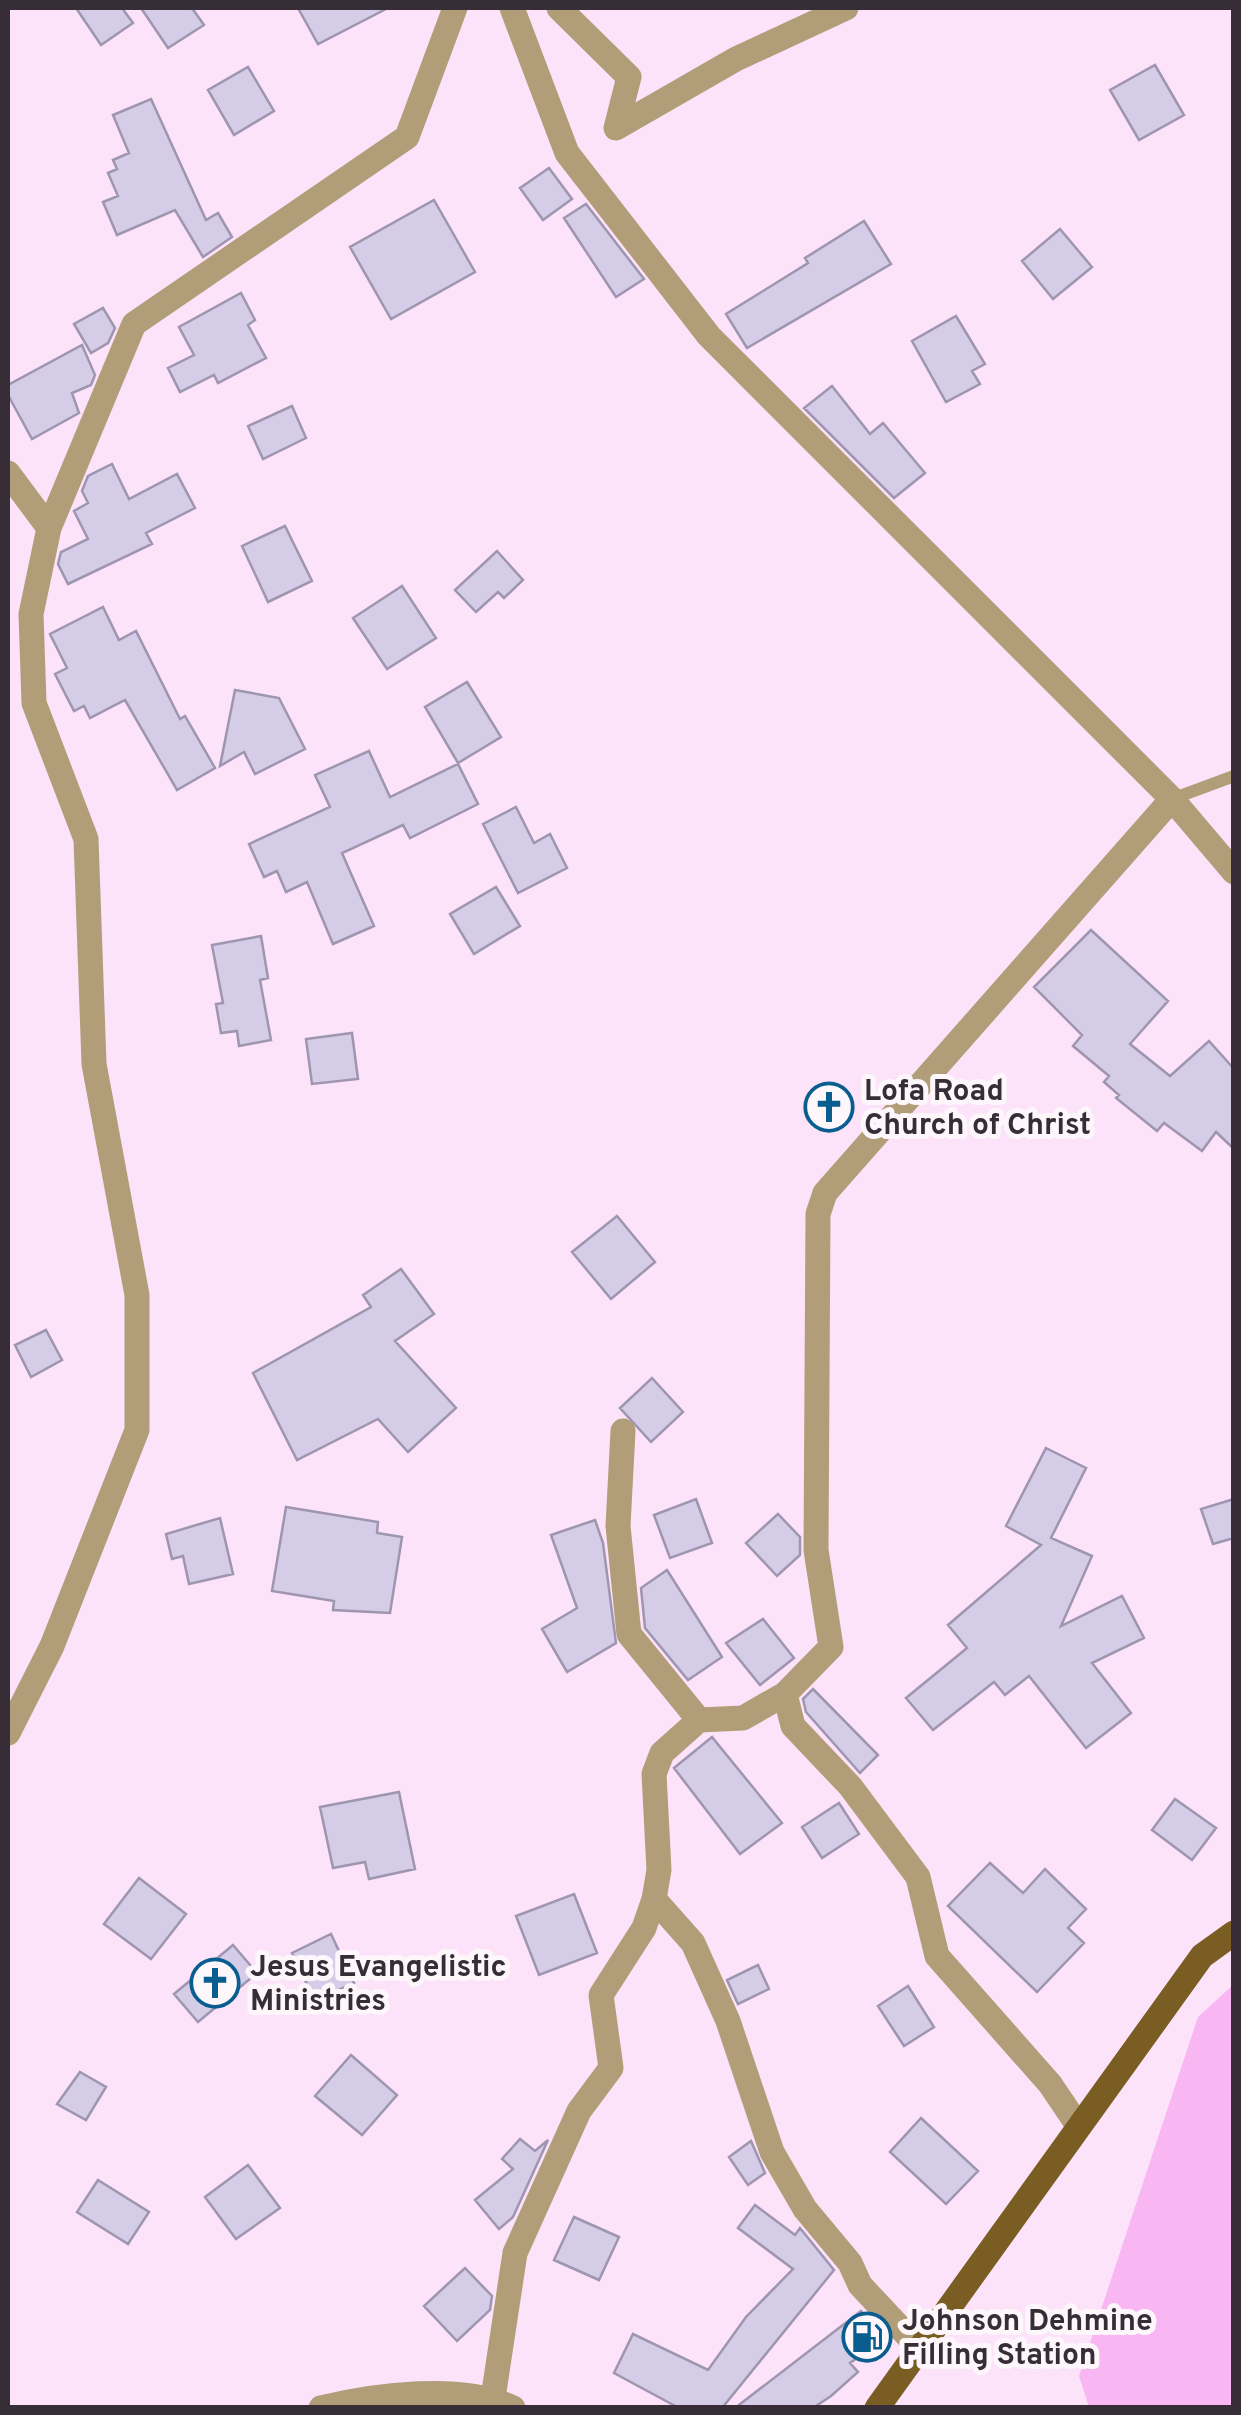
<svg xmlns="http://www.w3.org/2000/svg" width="1241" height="2415" viewBox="0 0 1241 2415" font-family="Overpass,sans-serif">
	<rect width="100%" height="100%" fill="#fde3f9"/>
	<path fill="#f8b6f2" d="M1233,1985V2407H1089L1079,2376L1198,2017Z"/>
	<path fill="#d5cce8" stroke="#9e95b0" stroke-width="2.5" d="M76,8H122L133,23L101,45Z
		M141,8H192L204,25L168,48Z
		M298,8H388L318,44Z
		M1155,65L1184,115L1139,140L1110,90Z
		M248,67L274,111L234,135L208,90Z
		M151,99L206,220L218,213L232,237L203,257L175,210L117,235L103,202L118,196L108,173L117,169L113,160L129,153L113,115Z
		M549,168L572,199L543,220L520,188Z
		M434,200L475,272L391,319L350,247Z
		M586,204L644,279L616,297L564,218Z
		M864,221L891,264L747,348L726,314L808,263L805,258Z
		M1060,229L1092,267L1053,299L1022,261Z
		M241,293L255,320L248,325L266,358L218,383L214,375L180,392L168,368L194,355L179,327Z
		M103,308L115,328L108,343L91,353L74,324Z
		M956,316L985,364L972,371L980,384L946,402L912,341Z
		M82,345L95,375L91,385L72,393L79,413L32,439L8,395V385Z
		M832,386L870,434L883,423L925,473L894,498L804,408Z
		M292,406L306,438L263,459L248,426Z
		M112,464L129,499L177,474L195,508L146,533L152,544L68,584L58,564L61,552L88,539L74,511L88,503L82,491L88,476Z
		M285,526L312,581L268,602L242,546Z
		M497,551L523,580L504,598L498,592L476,612L455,590Z
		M402,586L436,638L387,669L353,618Z
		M103,607L119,640L136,631L180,719L185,716L215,768L177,790L125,700L90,718L84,706L74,711L55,674L67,668L50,634Z
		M467,682L501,737L458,763L425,707Z
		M235,690L279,698L305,749L255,774L244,752L220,766Z
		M369,751L390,797L458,764L478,804L410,838L403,825L342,853L374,926L333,944L307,882L286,892L277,871L264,877L249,844L330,807L315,775Z
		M516,807L534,843L550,834L567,868L518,893L483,824Z
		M496,887L520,926L474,954L450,914Z
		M1091,930L1168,1001L1130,1044L1170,1076L1209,1041L1234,1069V1149L1216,1132L1202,1151L1164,1123L1157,1131L1116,1098L1119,1095L1104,1082L1109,1076L1073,1046L1082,1035L1034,987Z
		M261,936L268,978L260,980L271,1040L239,1046L237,1031L221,1033L216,1004L223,1003L212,945Z
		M352,1033L358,1079L312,1084L306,1039Z
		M617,1216L655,1262L611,1299L572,1252Z
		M401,1269L434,1314L395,1341L456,1408L408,1452L378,1419L297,1460L253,1373L371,1307L363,1295Z
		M46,1330L62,1360L31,1377L15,1345Z
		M652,1378L683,1412L651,1442L620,1408Z
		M1046,1448L1086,1468L1051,1538L1092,1556L1061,1626L1122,1596L1144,1638L1092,1663L1131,1713L1086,1748L1029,1676L1005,1695L994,1682L933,1730L906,1698L967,1648L948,1625L1041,1545L1006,1526Z
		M696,1499L712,1543L670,1558L654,1515Z
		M1234,1499V1538L1213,1544L1201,1509Z
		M286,1507L378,1522L377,1533L402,1537L390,1613L333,1610L334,1601L272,1591Z
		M778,1514L800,1537V1555L777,1576L746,1543Z
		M220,1518L233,1574L189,1584L183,1556L172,1559L166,1534Z
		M595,1520L603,1543L616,1643L567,1672L542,1629L577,1608L551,1535Z
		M667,1570L722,1657L688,1680L645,1628L641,1588Z
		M763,1619L794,1658L760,1685L726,1643Z
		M813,1689L878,1755L860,1773L806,1712L803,1699Z
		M712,1737L782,1823L740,1854L674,1768Z
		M399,1792L415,1869L369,1879L365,1862L333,1868L320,1807Z
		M1175,1799L1216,1828L1192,1860L1152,1830Z
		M839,1803L859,1834L822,1858L802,1827Z
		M990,1863L1023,1893L1045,1869L1086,1909L1068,1928L1084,1943L1037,1992L948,1906Z
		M139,1878L186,1914L151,1959L104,1924Z
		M574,1894L597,1953L539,1975L516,1916Z
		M331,1934L354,1983L315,2001L292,1953Z
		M233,1945L257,1973L198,2022L174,1994Z
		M758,1965L769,1989L738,2004L727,1980Z
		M908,1986L934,2027L904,2046L878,2006Z
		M351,2055L397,2095L362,2135L315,2096Z
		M80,2072L106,2087L86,2120L57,2104Z
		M921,2118L978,2171L946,2204L890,2152Z
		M520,2139L535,2151L548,2140L513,2217L499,2229L475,2200L513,2169L502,2159Z
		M751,2141L765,2173L748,2185L729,2157Z
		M248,2165L280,2208L236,2239L205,2197Z
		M98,2180L149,2212L128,2244L77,2212Z
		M755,2205L795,2235L800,2228L834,2270L722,2408H679L614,2373L633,2334L708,2370L746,2317L793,2269L738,2228Z
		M574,2217L619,2237L599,2280L554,2260Z
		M465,2268L492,2296L490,2310L457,2341L424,2306Z
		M861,2311L883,2340L850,2363L858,2372L831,2396L813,2408H735Z"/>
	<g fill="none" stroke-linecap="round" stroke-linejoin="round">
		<path stroke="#b19e79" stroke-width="12" d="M1172,799L1234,776"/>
		<path stroke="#b19e79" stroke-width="25" d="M512,8L567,153L709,336L1172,799L1234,872
			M559,8L629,77L616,128L736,59L846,8
			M8,473L49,528
			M623,1431L618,1526L629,1634L699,1720
			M8,1733L52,1646L137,1430V1295L94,1064L86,839L34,703L31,614L49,528L134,324L407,137L455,8
			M654,1899L693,1943L728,2021L772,2152L805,2209L850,2263L860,2285L919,2348
			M1077,2124L1050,2084L937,1956L918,1877L850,1786L793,1726L785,1694L831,1647L816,1550L818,1214L825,1193L1172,799
			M493,2398L515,2253L579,2111L611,2068L601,1995L644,1928L654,1899L659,1870L654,1774L662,1753L699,1720L743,1718L785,1694
			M321,2408C374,2395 463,2383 513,2408"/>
		<path stroke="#795d22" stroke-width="25" d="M877,2408L1202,1956L1234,1933"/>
	</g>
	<defs>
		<g id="church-ring" transform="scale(2.5)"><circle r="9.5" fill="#fdf7fc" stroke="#0a5d8f" stroke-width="1.5"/><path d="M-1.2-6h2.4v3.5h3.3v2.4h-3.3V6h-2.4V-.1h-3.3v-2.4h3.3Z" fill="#0a5d8f"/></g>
		<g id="fuel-ring" transform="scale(2.5)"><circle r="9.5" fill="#fdf7fc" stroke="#0a5d8f" stroke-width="1.5"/><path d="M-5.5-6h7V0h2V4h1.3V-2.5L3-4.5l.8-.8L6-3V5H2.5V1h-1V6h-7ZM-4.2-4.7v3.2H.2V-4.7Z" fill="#0a5d8f"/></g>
	</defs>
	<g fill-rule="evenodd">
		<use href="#church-ring" x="829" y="1107"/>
		<use href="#church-ring" x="215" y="1983"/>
		<use href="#fuel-ring" x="867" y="2337"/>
	</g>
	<g text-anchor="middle" stroke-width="10" stroke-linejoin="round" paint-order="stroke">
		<g font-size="30" font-weight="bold" fill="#372d36" stroke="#fdf7fc" text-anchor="start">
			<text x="864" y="1100">Lofa Road<tspan x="864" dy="34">Church of Christ</tspan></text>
			<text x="250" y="1976">Jesus Evangelistic<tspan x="250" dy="34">Ministries</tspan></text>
			<text x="902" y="2330">Johnson Dehmine<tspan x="902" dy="34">Filling Station</tspan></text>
		</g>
	</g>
	<rect width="1241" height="2415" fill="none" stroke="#372d36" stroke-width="20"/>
</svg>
